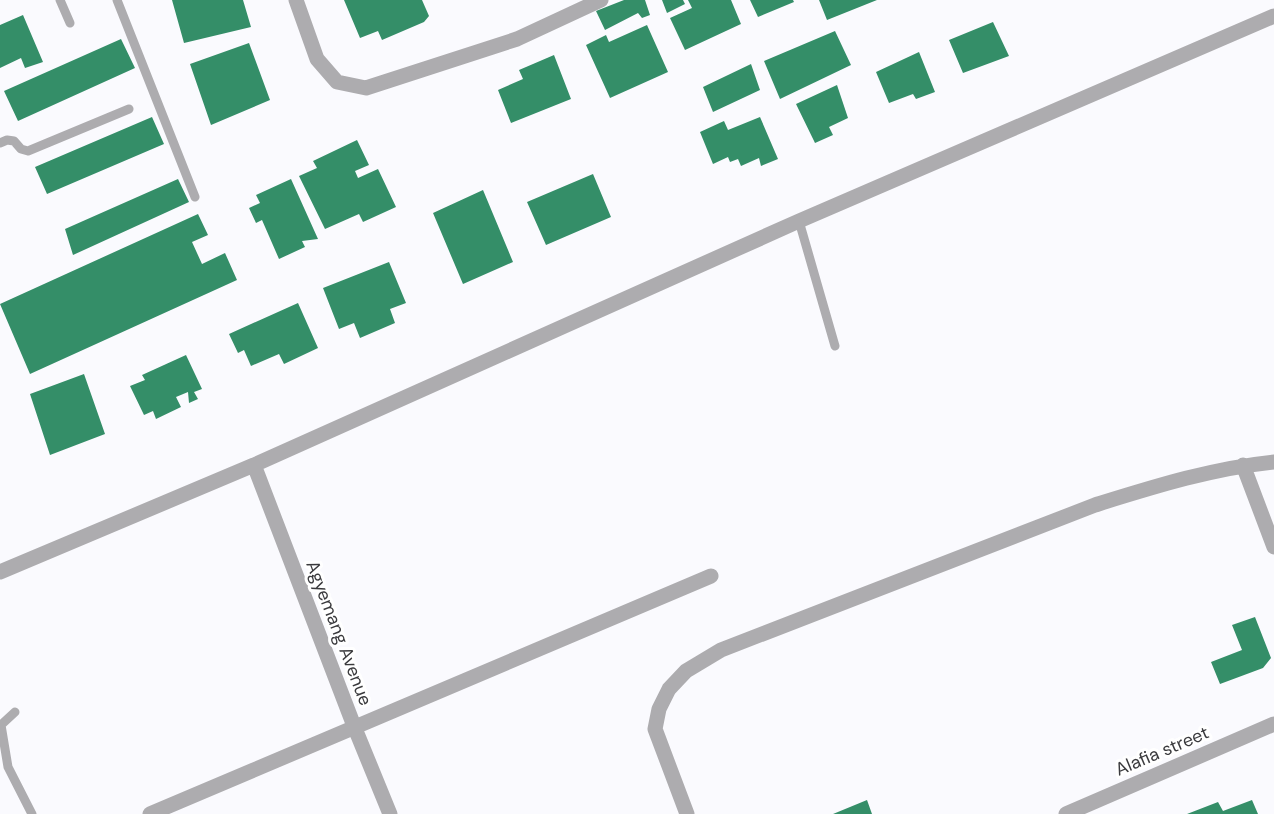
<svg xmlns="http://www.w3.org/2000/svg" width="1274" height="814" viewBox="0 0 1274 814" font-family="'DM Sans',sans-serif">
	<rect width="100%" height="100%" fill="#fafafe"/>
	<path fill="#348e68" d="M172,0H243L251,27L184,43Z
		M344,0H422L429,16L424,22L382,40L378,31L360,38Z
		M624,0H645L650,15L642,18L638,13L605,30L596,11Z
		M662,0H683L685,4L667,13Z
		M688,0H731L741,24L685,50L670,18L692,8Z
		M750,0H793L794,2L758,17Z
		M819,0H877L827,20Z
		M23,15L43,62L25,68L21,58L0,68V25Z
		M993,22L1009,56L963,73L949,40Z
		M647,25L668,72L610,98L586,45L606,35L609,42Z
		M835,31L851,65L780,99L764,61Z
		M121,39L135,68L18,121L4,91Z
		M249,43L270,100L211,125L190,64Z
		M919,52L935,92L916,99L913,94L889,103L876,72Z
		M554,55L571,99L511,123L498,90L523,79L519,70Z
		M751,64L760,90L713,112L703,87Z
		M837,85L848,118L829,127L833,135L815,143L796,104Z
		M152,117L164,144L47,194L35,167Z
		M760,117L778,159L761,166L759,158L741,166L738,159L730,162L728,157L713,164L700,132L724,121L728,130Z
		M357,140L369,165L355,171L358,178L378,169L396,207L363,222L359,214L325,229L299,176L317,168L313,161Z
		M593,174L611,217L546,245L527,202Z
		M178,179L189,202L73,255L65,229Z
		M291,179L318,239L302,241L305,247L279,259L262,220L256,223L249,208L260,203L256,195Z
		M483,190L513,262L463,284L433,213Z
		M198,214L208,235L192,242L202,264L225,253L237,280L30,374L0,304Z
		M389,262L406,303L390,309L395,323L360,338L354,323L339,329L323,288Z
		M298,303L318,348L284,364L279,354L251,366L244,350L238,353L229,334Z
		M186,355L202,389L194,392L198,399L189,403L188,392L176,397L181,407L156,419L153,411L144,415L130,386L145,380L142,375Z
		M84,374L105,434L50,455L30,394Z
		M1255,617L1271,658L1263,668L1220,684L1211,662L1242,650L1232,625Z
		M867,800L872,814H833Z
		M1252,800L1258,814H1187L1218,802L1223,811Z"/>
	<g fill="none" stroke-linecap="round" stroke-linejoin="round">
		<path stroke="#adacaf" stroke-width="9" d="M60,0L70,23
			M117,0L195,197
			M0,143L7,140L14,141L21,149L28,151L129,109
			M799,221L835,346
			M15,712L1,725L8,767L32,814"/>
		<path stroke="#adacaf" stroke-width="15" d="M296,0L317,59L337,82L366,88L517,39L601,0
			M254,465L354,726L390,814
			M1243,465L1274,547
			M0,572L254,465L799,221L1274,16
			M150,814L711,576
			M687,814L655,729L659,709L669,689L686,671L721,650L1095,505C1153,487 1213,468 1274,462
			M1066,814L1274,724"/>
	</g>
	<g text-anchor="middle" stroke-width="6" stroke-linejoin="round" paint-order="stroke">
		<g font-size="18" fill="#3a3a3d" stroke="#fff">
			<text transform="translate(339 633) rotate(69)" y="6">Agyemang Avenue</text>
			<text transform="translate(1162 751) rotate(-23)" y="6">Alafia street</text>
		</g>
	</g>
</svg>
